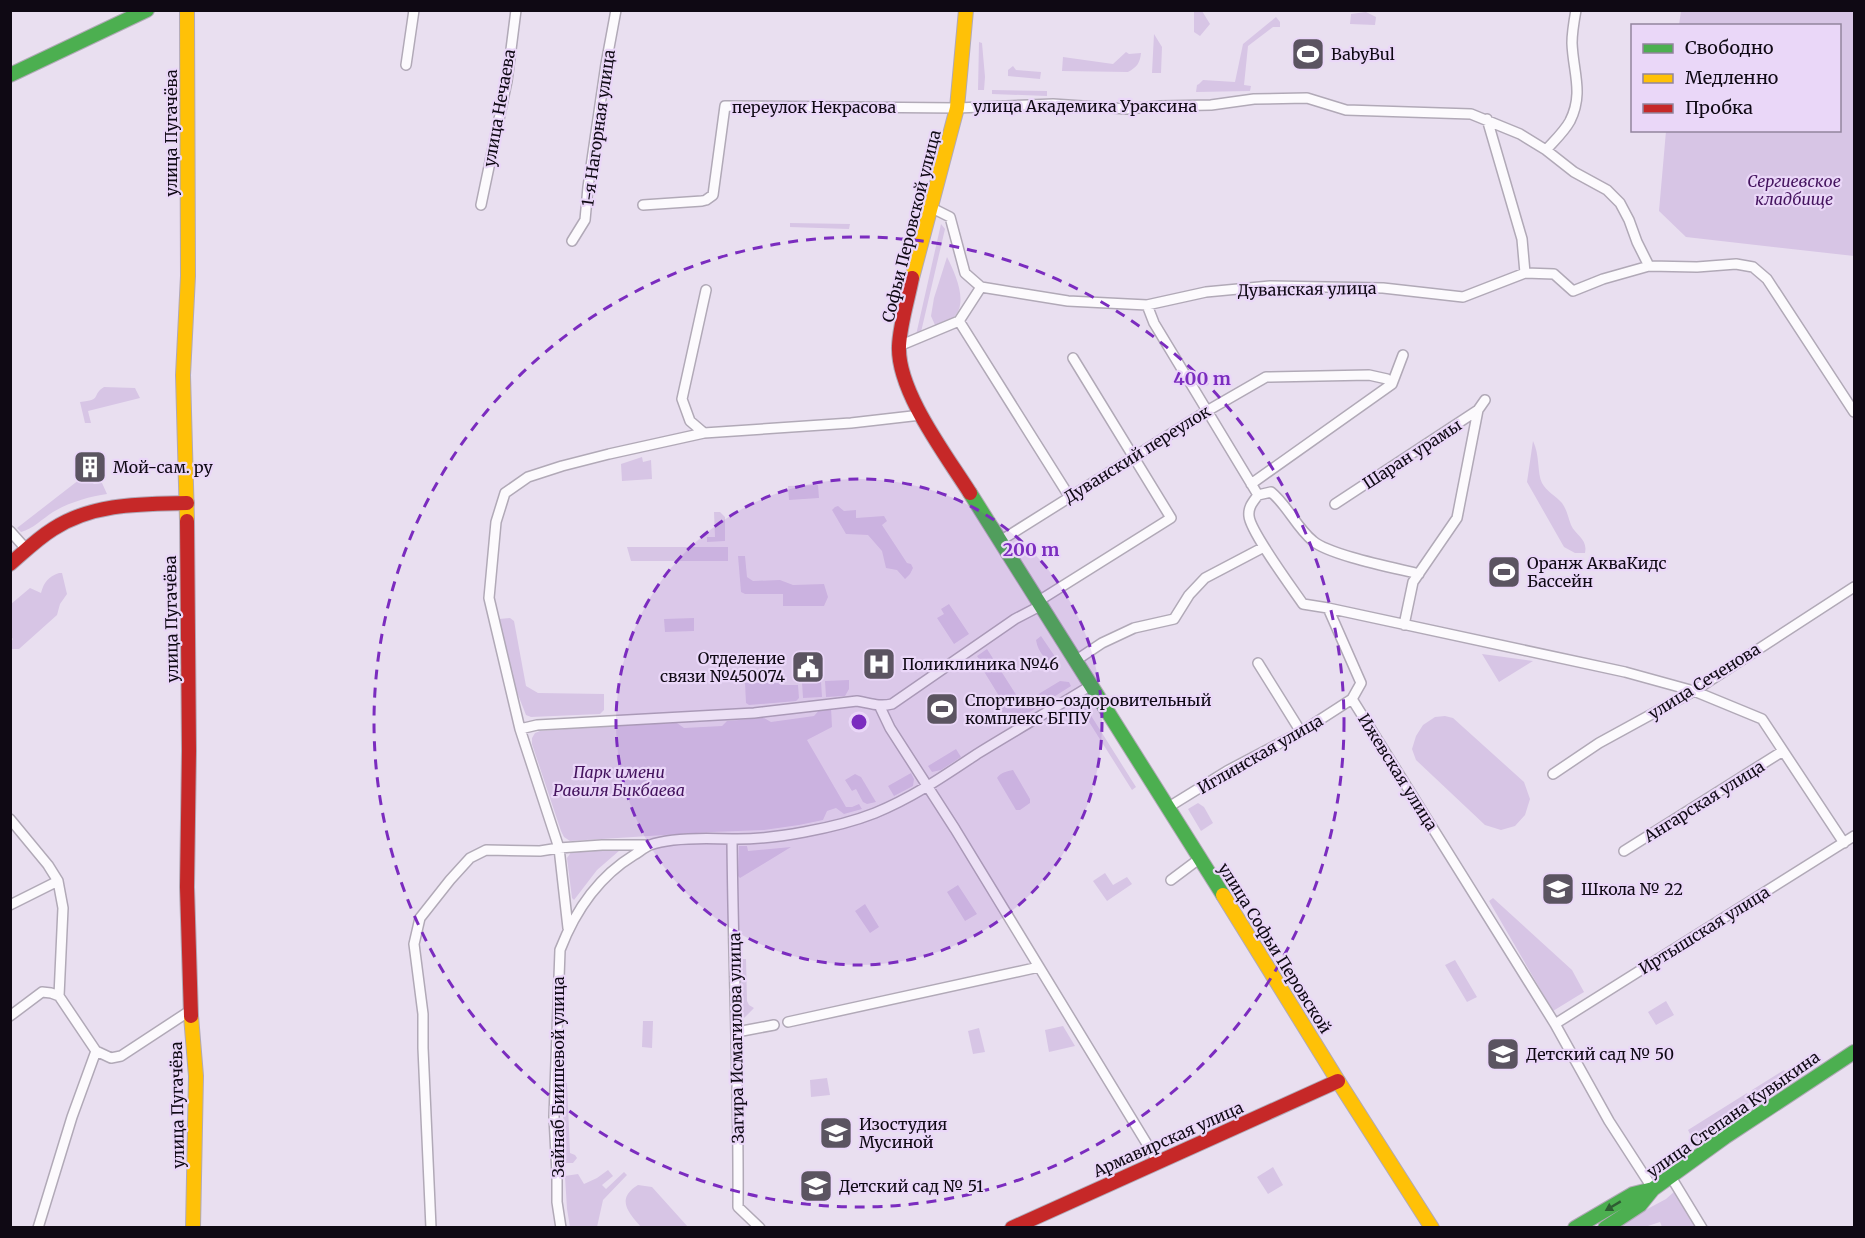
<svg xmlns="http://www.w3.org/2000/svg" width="1865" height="1238" viewBox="0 0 1865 1238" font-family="Merriweather,serif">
	<rect width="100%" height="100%" fill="#e9dff0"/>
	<path fill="#d7c5e5" d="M1194,11H1202L1210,24L1200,36L1194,32Z
		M1681,11H1854V256L1686,237L1659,211L1666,131L1840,130V26L1679,25Z
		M1366,12L1376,17L1375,25L1350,24L1351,14Z
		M1276,17L1280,22V27H1273L1248,46L1244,85L1251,86L1250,91L1196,92L1197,85L1199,84L1203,80L1235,82L1243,44Z
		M1154,34L1162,47L1161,73H1152Z
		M979,42L982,43L985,77L984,90H978Z
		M1126,52L1129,54L1141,53C1140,63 1137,67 1128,72L1062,71L1063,57L1113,64Z
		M1013,66L1016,70L1041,72L1040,79L1008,76V70Z
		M992,90L1047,91V96L992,94Z
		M790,223L850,224L849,229L790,227Z
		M941,224L945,229L921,332L916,335Z
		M947,257C959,281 975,319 935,325L931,316L934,298Z
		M104,387L135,388L140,398L88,411L91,423H85L80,402C103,400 91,395 104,387Z
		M1533,441C1540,455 1537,473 1542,483C1546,491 1556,496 1562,503C1567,510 1568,517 1571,525C1576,536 1588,539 1585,553H1575L1564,547L1527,482Z
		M642,457L643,462L651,460L652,479L622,481L621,464Z
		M84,476L94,484L102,483L107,494C90,496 68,503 53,512C42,519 33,529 21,532L17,528Z
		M818,485L819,498L789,500L788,486Z
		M838,506L844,511L856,510V518L884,516L887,521L882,525L907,563L911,564L913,568L910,574L905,579L897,570L886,568L882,551L868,535L846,534L832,510L835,507Z
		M714,512H720L725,517V541L707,542V537H715Z
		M627,547H728V561H631Z
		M738,556H745L747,577L753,581L780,580L793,585L824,584L828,597L824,606H783V594H745L741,592Z
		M59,573H62L67,594L60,604L57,615L19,649H11V642L13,639L11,637V604L30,588L41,593C44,582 48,577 59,573Z
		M949,604L969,634L954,644L937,618L944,614L941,609Z
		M510,618L514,621L526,686L538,693L604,694V710L600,714L531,717L526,715L515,687L499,619Z
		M694,618V631L665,632L664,619Z
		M1041,636L1060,664C1047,663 1038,653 1036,640Z
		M987,649L1022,704L1060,681L1069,682L1071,686L1014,722L1010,723L999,708L1004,704L980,665L981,662L977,656Z
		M1482,654L1533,661L1499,682Z
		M849,680V689L845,696L826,697L825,681Z
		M821,681L822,697L803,698L802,682Z
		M745,683H778L781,685H798L799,698L796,701L749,705L746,703Z
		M1079,706H1085L1136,787L1132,790Z
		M831,707L832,727L807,740L846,807H852L859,804L862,809L844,814L836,808L827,811L823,820L799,825L764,830L712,832L570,841L564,837L561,831L532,744V738L535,733L540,731L606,726L677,723L684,728L722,726L727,721L764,718L771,722L814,716L821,708Z
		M1445,716L1453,718L1524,782L1530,799L1525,815L1515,826L1501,830L1485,825L1416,760L1412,749L1416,736L1423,725L1435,717Z
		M956,749L961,757L941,770L932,772L928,766Z
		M1013,770L1030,799V803L1020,810H1016L997,778C1000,773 1007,771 1013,770Z
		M911,773L914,779L913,786L894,796L888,786Z
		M855,774L861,777L876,802L867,804L863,802L856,789L852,791L845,780Z
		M1198,803L1204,807L1213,823L1201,831L1188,809Z
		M739,846H747L748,851L791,847L740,878L738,876Z
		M620,850L597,870L574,900L572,898L567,858L572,851Z
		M1105,873L1113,885L1127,877L1132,884L1107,901L1093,881Z
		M958,885L977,914L965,921L947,892Z
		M1493,898L1572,970L1584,992L1553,1011L1489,901Z
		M865,904L879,927L870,933L855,911Z
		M737,959H746L747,1001L749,1005L754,1008L744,1018L739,1013Z
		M1455,960L1477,997L1467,1002L1445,965Z
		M1666,1001L1674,1015L1656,1025L1648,1012Z
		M643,1021H653L652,1048L642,1047Z
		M1063,1026L1075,1046L1049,1052L1045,1030Z
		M979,1028L985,1052L973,1054L968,1031Z
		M1784,1070L1790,1079L1801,1072V1076L1789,1084L1784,1080L1779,1081L1756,1096L1752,1090Z
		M827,1078L830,1095L811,1097L810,1080Z
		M562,1083H567L570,1153L575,1155L577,1158L573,1163H565Z
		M1747,1093L1752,1101L1717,1123L1715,1131L1652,1172H1648L1646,1169L1693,1140L1688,1130Z
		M1273,1167L1283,1185L1268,1194L1257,1177Z
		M608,1170L613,1176L602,1185L606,1189L624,1172L627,1175L603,1200L597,1227H570L567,1209L565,1176L578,1174L584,1184L597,1178Z
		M638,1185L652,1187L688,1227H641C629,1213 615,1199 638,1185Z
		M1675,1191L1698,1227H1662L1660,1222L1645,1227H1623V1222L1666,1199Z"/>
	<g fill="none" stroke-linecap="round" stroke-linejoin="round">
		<g stroke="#b1a9b7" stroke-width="12">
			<path id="street" d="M406,65L414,10
				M1487,119L1522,239L1525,273
				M1546,150C1554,141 1564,132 1570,121C1584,93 1573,72 1572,43C1572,32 1574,21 1576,10
				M481,205L507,81L516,10
				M643,205L702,201L706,200L713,195L725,106L957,108L1053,104L1127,109L1160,106L1211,105L1254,99L1307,98L1346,110L1471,114L1520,134L1546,150L1574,172L1607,190L1620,203L1629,220L1637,242L1649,266
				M930,207L950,217L965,273L981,287L1068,301L1147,305L1206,292L1270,286L1383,288L1463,297L1525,273L1554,274L1573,291L1603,279L1649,266L1697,267L1736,264L1753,267L1767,279L1854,412
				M572,241L585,220L588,187L606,64L616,10
				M981,287L959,321L1069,496
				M706,290L682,399L690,421L704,433L851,423L921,415
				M1147,305L1154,323L1258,495C1253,502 1248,507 1249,516C1250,531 1292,588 1303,604L1328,608L1361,683L1352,699L1301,732L1227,771L1167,808
				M899,346L959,321
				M1392,384L1403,355
				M1258,495L1271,492C1288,506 1296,527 1313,541C1329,555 1395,568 1419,574
				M1335,504L1478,410L1485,400
				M10,531L27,550
				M1000,541L1207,411L1266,377L1369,375L1387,379L1392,384L1251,484
				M1037,602L1171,518L1073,358
				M1328,608L1625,672L1694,691L1762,719L1844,843
				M1404,625L1413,582L1457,518L1478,410
				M1075,661L1102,643L1134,628L1174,619L1189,595L1205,578L1264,547
				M1258,663L1301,732
				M1352,699L1555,1024L1609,1121L1653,1189
				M880,707L890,728L955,829L1158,1162
				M520,729L537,725L754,713L857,701C870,703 878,707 892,704L1015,619L1040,606
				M1553,774L1599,743L1694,691L1854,587
				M10,819L48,865L58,881L63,908L59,996L96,1051L111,1058L121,1056L191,1010
				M732,839C733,961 739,1084 738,1207L760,1228
				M1624,851L1783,751
				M1171,880L1199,859
				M10,905L58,881
				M568,928L559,848L520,729L489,598L496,522L505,493L528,477L562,466L609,454L704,433
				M10,1016L42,992L51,993L59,996
				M788,1022L1039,967
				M1555,1024L1854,836
				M737,1032L774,1025
				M1671,1177L1702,1228
				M38,1228L72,1117L96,1051
				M431,1228L423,1048V1014L414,944L420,918L450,880L470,858L486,850L540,851L559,848L602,845H650
				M561,1228L557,1202V1174L554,1117L560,950C575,911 598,877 634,855C639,852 645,847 650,845C671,837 709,838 732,839C772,840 837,828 875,813C912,798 944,776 977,754C1014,731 1053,709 1090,686"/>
		</g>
		<g stroke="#b1a9b7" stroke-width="16">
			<path id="fast" d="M10,75L147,10
				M970,493L1223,895
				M1575,1228L1633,1194L1653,1189
				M1605,1228L1640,1205L1653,1189L1725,1137L1854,1052"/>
		</g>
		<g stroke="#b1a9b7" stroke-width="16">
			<path id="slow" d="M187,10L188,276L183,375L187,521
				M912,278L957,108L966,10
				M1223,895L1338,1081L1432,1228
				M191,1016L196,1076L193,1228"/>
		</g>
		<g stroke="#b1a9b7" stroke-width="16">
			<path id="jam" d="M912,278C908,299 900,324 899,346C897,391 946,455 970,493
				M187,521L189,751L187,887L191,1016
				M10,564C24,552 37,539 53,529C93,503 141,504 187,503
				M1012,1228L1338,1081"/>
		</g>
		<use href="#street" stroke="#fcfafd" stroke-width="9"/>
		<use href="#fast" stroke="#4caf50" stroke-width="14"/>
		<use href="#slow" stroke="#ffc107" stroke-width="14"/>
		<use href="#jam" stroke="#c62828" stroke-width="14"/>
	</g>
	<defs><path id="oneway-solid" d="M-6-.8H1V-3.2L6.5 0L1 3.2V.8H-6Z" transform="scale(1.5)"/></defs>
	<use fill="#2e5c32" href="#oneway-solid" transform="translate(1613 1206) rotate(149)"/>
	<circle cx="859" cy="722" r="243" fill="#7b2cbf" fill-opacity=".12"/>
	<g fill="none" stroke="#7b2cbf" stroke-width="3" stroke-dasharray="10 8">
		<circle cx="859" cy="722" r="243"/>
		<circle cx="859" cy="722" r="485"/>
	</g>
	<defs>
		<g id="stadium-square" transform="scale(1.725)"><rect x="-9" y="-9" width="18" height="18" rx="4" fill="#5b5461" stroke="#ead7f8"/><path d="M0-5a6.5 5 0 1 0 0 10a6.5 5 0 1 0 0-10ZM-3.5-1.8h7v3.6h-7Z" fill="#fff"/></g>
		<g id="building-square" transform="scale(1.725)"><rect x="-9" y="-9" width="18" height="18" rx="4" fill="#5b5461" stroke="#ead7f8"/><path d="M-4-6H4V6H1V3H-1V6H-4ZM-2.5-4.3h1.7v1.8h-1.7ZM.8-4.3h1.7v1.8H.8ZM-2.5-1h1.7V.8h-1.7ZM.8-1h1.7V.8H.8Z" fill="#fff"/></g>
		<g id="hospital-square" transform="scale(1.725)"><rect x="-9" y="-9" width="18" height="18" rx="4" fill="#5b5461" stroke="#ead7f8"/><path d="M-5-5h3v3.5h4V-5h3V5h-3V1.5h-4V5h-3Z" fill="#fff"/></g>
		<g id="civic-square" transform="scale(1.725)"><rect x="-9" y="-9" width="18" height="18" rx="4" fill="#5b5461" stroke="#ead7f8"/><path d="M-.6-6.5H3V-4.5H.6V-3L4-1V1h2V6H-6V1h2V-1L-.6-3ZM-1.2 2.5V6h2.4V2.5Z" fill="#fff"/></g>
		<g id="school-square" transform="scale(1.725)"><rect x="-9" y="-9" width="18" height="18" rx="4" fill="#5b5461" stroke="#ead7f8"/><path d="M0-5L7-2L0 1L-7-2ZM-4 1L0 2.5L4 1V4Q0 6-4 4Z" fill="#fff"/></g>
	</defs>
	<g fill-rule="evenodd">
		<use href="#stadium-square" x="1308" y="54"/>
		<use href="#building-square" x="90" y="467"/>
		<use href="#stadium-square" x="1504" y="572"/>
		<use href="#hospital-square" x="879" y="664"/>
		<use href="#civic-square" x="808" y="667"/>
		<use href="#stadium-square" x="942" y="709"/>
		<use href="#school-square" x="1558" y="889"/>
		<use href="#school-square" x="1503" y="1054"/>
		<use href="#school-square" x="836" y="1133"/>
		<use href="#school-square" x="816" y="1186"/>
	</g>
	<g text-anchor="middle" stroke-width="4.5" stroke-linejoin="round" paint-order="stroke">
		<g font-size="16" fill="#0f0914" stroke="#ead7f8" text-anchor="start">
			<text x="1331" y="60">BabyBul</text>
			<text x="113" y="473">Мой-сам. ру</text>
			<text x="1527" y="569">Оранж АкваКидс<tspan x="1527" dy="18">Бассейн</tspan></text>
			<text x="785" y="664" text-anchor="end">Отделение<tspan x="785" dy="18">связи №450074</tspan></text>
			<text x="902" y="670">Поликлиника №46</text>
			<text x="965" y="706">Спортивно-оздоровительный<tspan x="965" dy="18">комплекс БГПУ</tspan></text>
			<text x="1581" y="895">Школа № 22</text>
			<text x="1526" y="1060">Детский сад № 50</text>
			<text x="859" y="1130">Изостудия<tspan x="859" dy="18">Мусиной</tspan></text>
			<text x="839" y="1192">Детский сад № 51</text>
		</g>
		<g font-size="16" fill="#0f0914" stroke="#ead7f8">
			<text x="1085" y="112">улица Академика Ураксина</text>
			<text x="814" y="113">переулок Некрасова</text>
			<text transform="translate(499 108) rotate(-80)" y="6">улица Нечаева</text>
			<text transform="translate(598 128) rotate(-82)" y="6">1-я Нагорная улица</text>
			<text transform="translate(171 133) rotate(-90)" y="6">улица Пугачёва</text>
			<text transform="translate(911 226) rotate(-76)" y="6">Софьи Перовской улица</text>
			<text transform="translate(1307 289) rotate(-1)" y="6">Дуванская улица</text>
			<text transform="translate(1137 454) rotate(-32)" y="6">Дуванский переулок</text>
			<text transform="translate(1412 454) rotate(-33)" y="6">Шаран урамы</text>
			<text transform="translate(171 619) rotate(-91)" y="6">улица Пугачёва</text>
			<text transform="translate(1704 681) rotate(-32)" y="6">улица Сеченова</text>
			<text transform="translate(1260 754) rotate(-30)" y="6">Иглинская улица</text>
			<text transform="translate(1398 772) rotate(58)" y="6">Ижевская улица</text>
			<text transform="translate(1704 801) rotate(-32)" y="6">Ангарская улица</text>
			<text transform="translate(1704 930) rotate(-32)" y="6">Иртышская улица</text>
			<text transform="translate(1275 948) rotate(58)" y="6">улица Софьи Перовской</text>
			<text transform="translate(736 1038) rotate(-91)" y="6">Загира Исмагилова улица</text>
			<text transform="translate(558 1077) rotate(-90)" y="6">Зайнаб Биишевой улица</text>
			<text transform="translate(177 1105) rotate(-91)" y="6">улица Пугачёва</text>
			<text transform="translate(1733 1114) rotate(-35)" y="6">улица Степана Кувыкина</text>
			<text transform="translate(1168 1139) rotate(-24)" y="6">Армавирская улица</text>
		</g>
		<g font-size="16" font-style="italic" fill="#44135e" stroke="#ead7f8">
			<text x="1794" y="187">Сергиевское<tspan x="1794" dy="18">кладбище</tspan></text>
			<text x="619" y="778">Парк имени<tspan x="619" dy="18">Равиля Бикбаева</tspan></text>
		</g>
	</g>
	<circle cx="859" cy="722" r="9" fill="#7b2cbf" stroke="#ead7f8" stroke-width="3"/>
	<g font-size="18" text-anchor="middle" font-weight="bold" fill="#7b2cbf" stroke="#ead7f8" stroke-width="4.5" stroke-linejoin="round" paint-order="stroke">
		<text x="1202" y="385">400 m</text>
		<text x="1031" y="556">200 m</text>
	</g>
	<rect width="1865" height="1238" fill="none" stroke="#0f0914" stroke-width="24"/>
	<rect x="1631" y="24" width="210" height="108" fill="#ead7f8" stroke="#92859d" stroke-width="1.5"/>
	<rect x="1643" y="44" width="30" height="9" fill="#4caf50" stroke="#92859d" stroke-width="1.5"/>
	<text x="1685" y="54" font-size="18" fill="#0f0914">Свободно</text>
	<rect x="1643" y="74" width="30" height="9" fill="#ffc107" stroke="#92859d" stroke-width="1.5"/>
	<text x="1685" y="84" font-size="18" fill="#0f0914">Медленно</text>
	<rect x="1643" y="104" width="30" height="9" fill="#c62828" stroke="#92859d" stroke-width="1.5"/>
	<text x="1685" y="114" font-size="18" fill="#0f0914">Пробка</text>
</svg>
